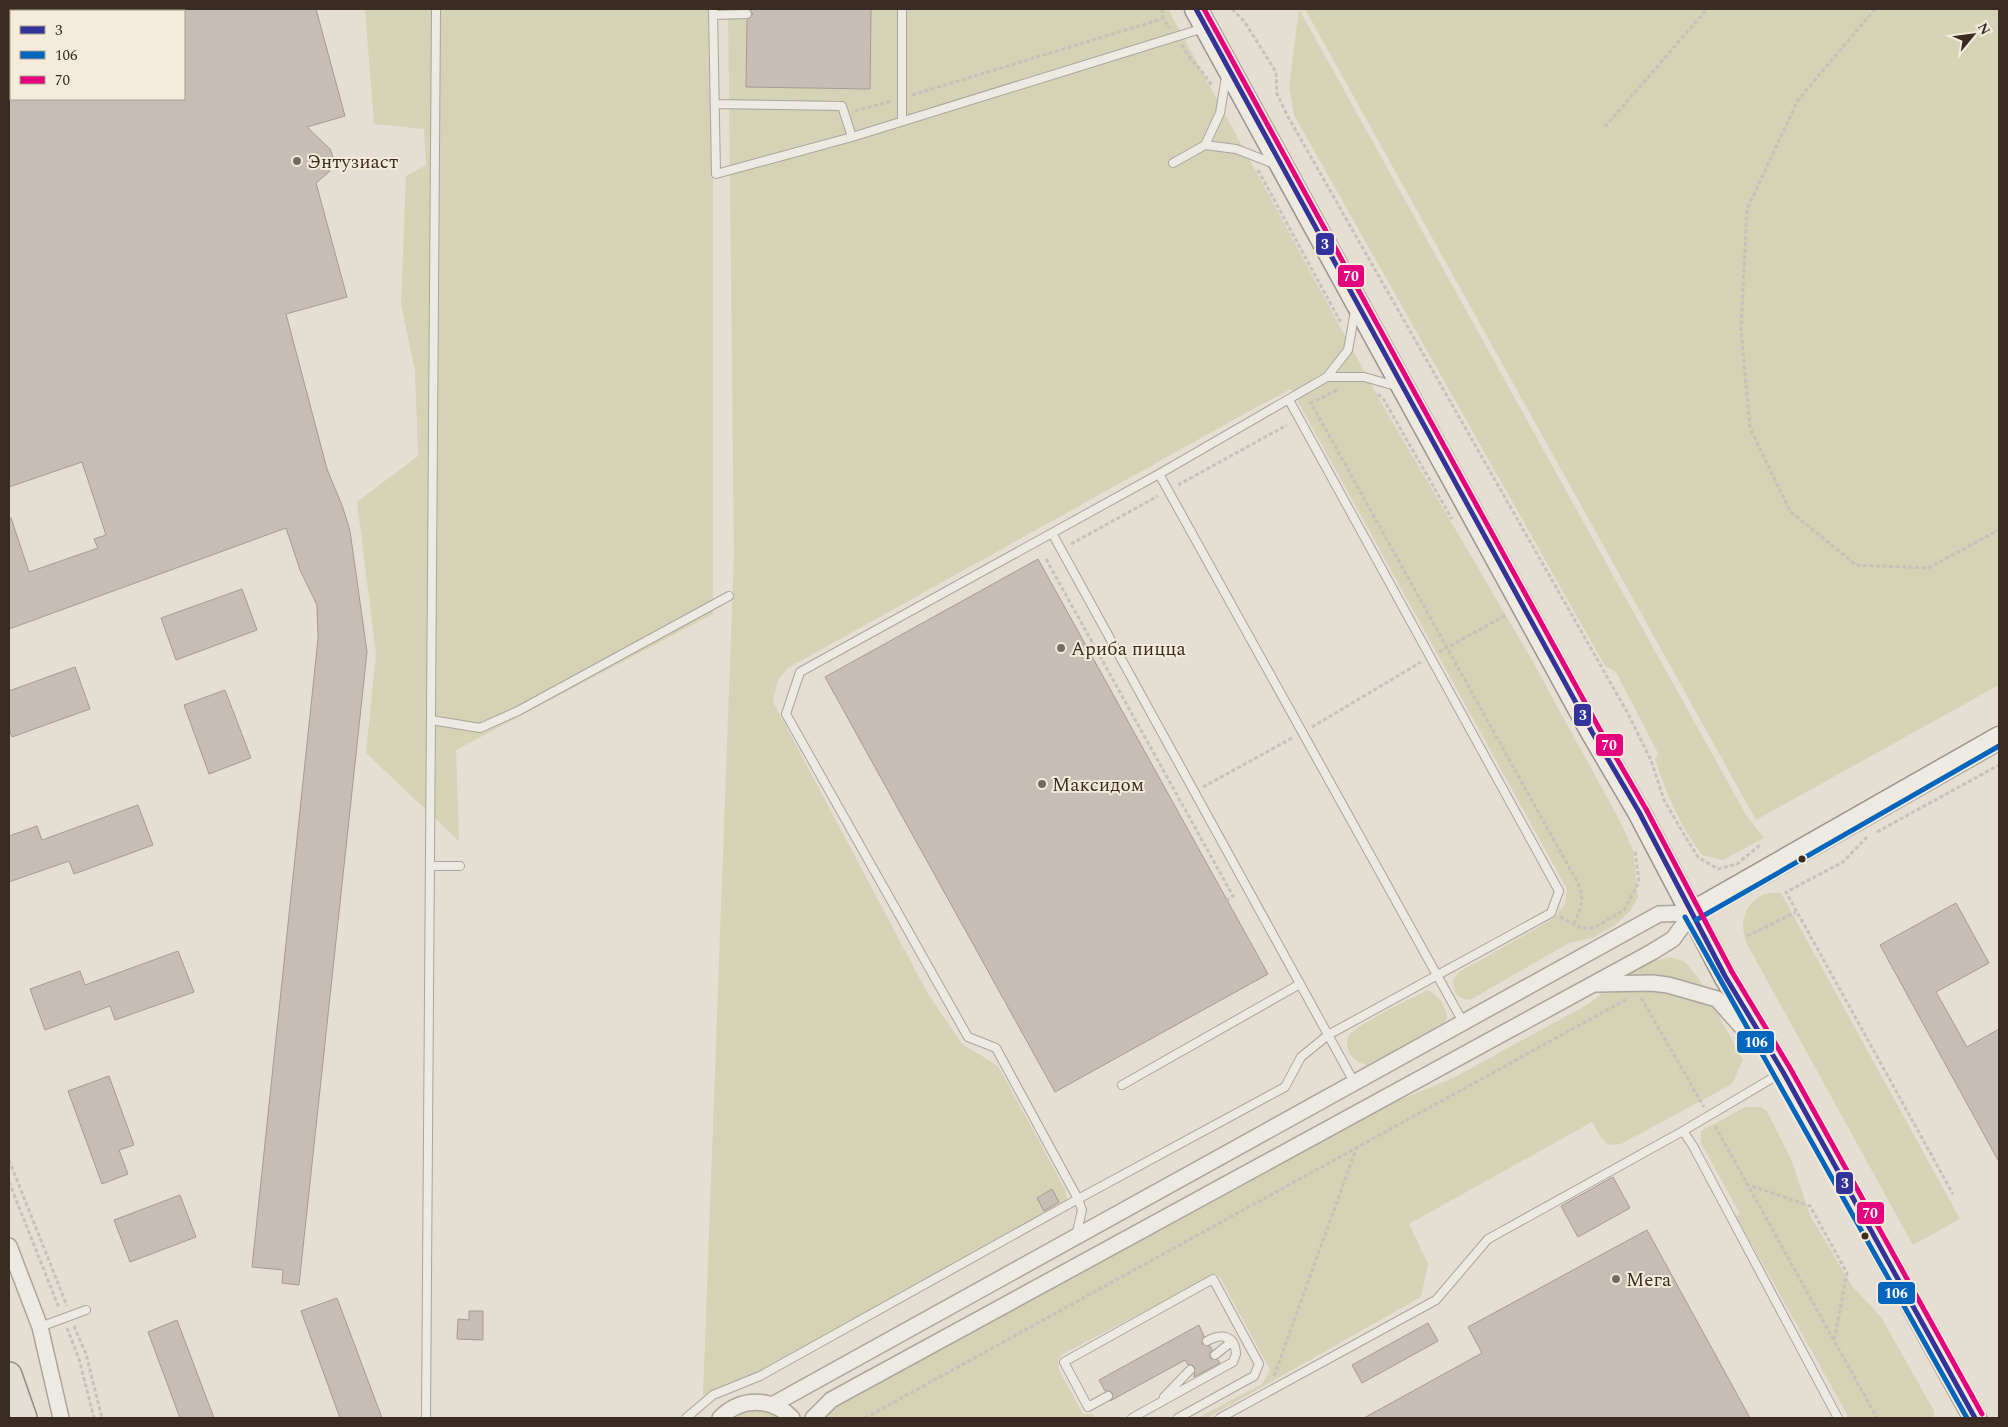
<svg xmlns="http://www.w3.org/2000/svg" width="2008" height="1427" viewBox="0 0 2008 1427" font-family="Spectral,serif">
	<rect width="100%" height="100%" fill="#e4ded3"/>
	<path fill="#d4d3b6" d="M365,9H713V614L456,750L459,841L366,753L376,654L357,502L418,456L415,371L401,304L406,176L426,165L424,129L374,124Z
		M728,9H1168L1382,404L1529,655L1621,823L1633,850L1638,897L1631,910L1614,926L1592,938L1569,943L1470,1000L1461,998L1455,993L1453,981L1459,972L1553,919L1565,904L1567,889L1291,389L1255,408L788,668L778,680L773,702L928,994L962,1044L998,1066L1065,1189L1068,1202L746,1379L733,1381L703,1396L734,555Z
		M1299,9L1746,815L1764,838L1723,860L1702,855C1680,826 1666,794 1655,759L1658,753L1616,672L1605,666L1294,115L1289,87Z
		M1305,9H1999V685L1756,820Z
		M1769,893H1781L1960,1219L1913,1245L1747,944C1738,924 1745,899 1769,893Z
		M1671,957L1685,962L1699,979L1743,1060L1732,1084L1621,1144L1608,1145L1600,1136L1592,1122L1409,1224L1428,1264L1421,1297L1207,1418H1197L1262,1384L1270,1370L1220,1277L1216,1274L1063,1354L1058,1360L1059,1370L1083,1414H1093L1095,1418H823L832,1410L1380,1108L1453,1078L1590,1003L1621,977L1642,964Z
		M1428,990C1439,995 1446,1006 1447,1018L1443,1023L1367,1065C1359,1063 1353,1059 1349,1052C1347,1048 1346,1041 1348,1037C1356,1024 1412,998 1428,990Z
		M1745,1107H1761L1767,1111L1791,1159L1810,1215L1852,1286L1881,1317L1934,1411V1418H1849L1736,1216L1740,1214L1701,1143V1131Z
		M749,1409L770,1411L783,1418H731Z"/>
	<path fill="#c8bdb4" stroke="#a59a91" d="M184,9H316L345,116L307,127L330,149L333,157L329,172L316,183L347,297L286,314L327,469L343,508L350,531L367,652L299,1285L282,1283L283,1270L252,1267L318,639L317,605L300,570L286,528L9,629V518H11L29,572L98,548L94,539L106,535L82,462L9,487V99H184Z
		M749,9H871L870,89L746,87L747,20L753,14Z
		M1038,559L1268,974L1055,1092L825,677Z
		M242,589L257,630L176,660L161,618Z
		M75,667L90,709L12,737L9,729V691Z
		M225,690L251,758L209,774L184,705Z
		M138,805L153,845L74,874L69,861L9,882V836L37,826L42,840Z
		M1956,903L1989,963L1936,992L1967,1047L1999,1029V1162L1880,945Z
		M178,951L194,992L115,1020L110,1006L45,1030L30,989L80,971L85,985Z
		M109,1076L134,1145L119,1150L128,1174L102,1184L68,1091Z
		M1613,1177L1630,1208L1578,1237L1561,1206Z
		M1052,1189L1059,1202L1044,1211L1037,1198Z
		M180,1195L196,1237L130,1262L114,1220Z
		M1647,1230L1750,1418H1364L1482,1353L1468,1327Z
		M337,1298L382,1418H340L301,1311Z
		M469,1311H483V1340L457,1339L458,1319L469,1320Z
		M177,1320L214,1418H180L148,1332Z
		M1428,1323L1438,1341L1362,1383L1352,1365Z
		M1199,1325L1204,1336L1202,1344L1210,1346L1212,1350L1210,1353V1358L1218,1360L1220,1363L1194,1377L1195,1368L1192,1365H1188L1185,1360L1110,1401L1113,1394L1110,1391H1105L1099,1380Z"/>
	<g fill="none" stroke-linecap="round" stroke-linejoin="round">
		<g stroke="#aaa49b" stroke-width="10">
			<path id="lane" d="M713,9L716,174L852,137L1204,28
				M713,15L747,14
				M715,104L842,106L852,137
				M902,121V9
				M1205,145L1236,149L1275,164
				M1173,163L1205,145L1220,113L1226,77
				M1327,377H1364L1396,386
				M1159,474L1463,1022
				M1052,533L1354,1082
				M431,720L480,728L518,711L729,596
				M430,866H460
				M1122,1085L1300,984
				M1683,1131L1693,1146L1838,1418
				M1076,1236L1082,1210L1078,1199L996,1048L968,1037L786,714L800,672L1159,474L1327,377L1348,350L1355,311
				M40,1327L86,1310
				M1215,1355L1230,1343L1227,1338
				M1108,1396L1088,1407L1064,1362L1213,1279L1259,1364L1254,1376L1178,1418
				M1164,1397L1190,1370
				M426,1418L436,9
				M686,1418L713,1395L760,1376L1078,1199L1285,1087L1301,1057L1328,1035L1551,913L1559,891L1289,400
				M1132,1418L1233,1362L1236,1354C1235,1335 1222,1333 1207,1341
				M1220,1418L1436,1300L1488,1239L1683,1131L1781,1073"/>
		</g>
		<g stroke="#aaa49b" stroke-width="18">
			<path id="street" d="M1596,984L1652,983L1668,985L1717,999L1756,1043
				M9,1246L40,1327L61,1418
				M772,1405L1659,914L1692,913
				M720,1418C741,1397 771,1397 792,1418
				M813,1418L831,1400L1652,952L1673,939L1692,913"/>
		</g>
		<g stroke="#9a938b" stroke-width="25">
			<path id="secondary" d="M1196,9L1592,732L1639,812L1725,976L1783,1072L1975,1418
				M1692,913L1999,738"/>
		</g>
		<g stroke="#908982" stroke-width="28">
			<path id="primary" d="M9,1375L24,1418"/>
		</g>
		<path stroke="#c6c1ba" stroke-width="3" stroke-dasharray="4 2.5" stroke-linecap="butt" d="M1162,9L1163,19L1170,28
			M1232,9L1244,21L1276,72L1277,94L1287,115L1626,710L1651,760L1664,800L1685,836L1698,857L1718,869L1737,864L1760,845
			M1875,9L1798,100L1747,209L1741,328L1750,428L1790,511L1856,565L1928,568L1999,530
			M1182,45C1190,61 1203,70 1212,86
			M912,95L1162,19
			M855,111L892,101
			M1605,127L1707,9
			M1258,170L1341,323
			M1337,390L1311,403L1580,887C1584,902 1580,911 1574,924
			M1378,394L1384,400L1452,519
			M1178,485L1287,425
			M1071,544L1158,496
			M1046,559L1233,896L1227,900
			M1439,652L1506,615
			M1312,727L1421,662
			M1203,787L1294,737
			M1877,832L1999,765
			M1867,837L1843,862L1786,892L1953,1194
			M1560,917L1581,928H1594L1624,910L1639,882L1635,850
			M1747,936L1796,912
			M1641,998L1704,1107
			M1715,1126L1877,1418
			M9,1160L67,1306
			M9,1182L59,1308
			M1746,1184L1810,1206L1847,1273L1834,1341
			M74,1326L86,1354L102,1418
			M67,1328L79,1359L94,1418
			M1274,1376L1356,1149
			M865,1418L1627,999"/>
		<use href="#lane" stroke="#edeae3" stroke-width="8"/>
		<use href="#street" stroke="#edeae3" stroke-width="15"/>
		<use href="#secondary" stroke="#edeae3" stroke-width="22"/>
		<use href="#primary" stroke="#e4dfd6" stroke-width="25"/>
		<g stroke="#f4ebda" stroke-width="9">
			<path id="bus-1" d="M1196,9L1592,732L1639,812L1725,976L1783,1072L1975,1418"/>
		</g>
		<g stroke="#f4ebda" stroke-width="9">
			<path id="bus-2" d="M1685,917L1967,1418
				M1696,920L1999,746"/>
		</g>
		<g stroke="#f4ebda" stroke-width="9">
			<path id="bus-3" d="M1204,9L1599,728L1646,809L1732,972L1790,1068L1982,1414"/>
		</g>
		<use href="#bus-1" stroke="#339" stroke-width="5"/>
		<use href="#bus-2" stroke="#0065bd" stroke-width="5"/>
		<use href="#bus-3" stroke="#e5007d" stroke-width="5"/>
	</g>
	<g fill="#766a60" stroke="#f4ebda" stroke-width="2">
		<circle cx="297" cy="161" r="5"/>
		<circle cx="1061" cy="648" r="5"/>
		<circle cx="1042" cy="784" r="5"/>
		<circle cx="1616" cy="1279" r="5"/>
	</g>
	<g fill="#3a2c22" stroke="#f4ebda" stroke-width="2">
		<circle cx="1802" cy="859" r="4.5"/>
		<circle cx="1865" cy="1236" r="4.5"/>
	</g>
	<g text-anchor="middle" stroke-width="4" stroke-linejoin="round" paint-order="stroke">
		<g font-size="19" fill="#3a2c22" stroke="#f4ebda" text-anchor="start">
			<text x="307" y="168">Энтузиаст</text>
			<text x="1071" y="655">Ариба пицца</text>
			<text x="1052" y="791">Максидом</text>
			<text x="1626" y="1286">Мега</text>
		</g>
	</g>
	<g stroke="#f4ebda" stroke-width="2">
		<rect x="1315" y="232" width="20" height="24" rx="5" fill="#339"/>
		<rect x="1337" y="264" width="28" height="24" rx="5" fill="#e5007d"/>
		<rect x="1573" y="703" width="19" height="24" rx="5" fill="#339"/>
		<rect x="1595" y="733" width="29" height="24" rx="5" fill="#e5007d"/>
		<rect x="1736" y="1030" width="39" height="24" rx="5" fill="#0065bd"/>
		<rect x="1835" y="1171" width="19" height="24" rx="5" fill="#339"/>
		<rect x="1856" y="1201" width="29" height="24" rx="5" fill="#e5007d"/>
		<rect x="1877" y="1281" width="39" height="24" rx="5" fill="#0065bd"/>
	</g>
	<g font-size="14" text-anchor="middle" font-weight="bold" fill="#fff">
		<text x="1325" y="249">3</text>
		<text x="1351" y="281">70</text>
		<text x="1583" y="720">3</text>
		<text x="1609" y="750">70</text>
		<text x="1756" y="1047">106</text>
		<text x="1845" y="1188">3</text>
		<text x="1870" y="1218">70</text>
		<text x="1896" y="1298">106</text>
	</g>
	<rect width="2008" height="1427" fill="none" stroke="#3a2c22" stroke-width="20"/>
	<rect x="10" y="10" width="175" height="90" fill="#f4ebda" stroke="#aa9f90"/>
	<rect x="20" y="26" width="25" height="8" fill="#333399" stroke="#aa9f90"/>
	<text x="55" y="35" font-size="15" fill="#3a2c22">3</text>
	<rect x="20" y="51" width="25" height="8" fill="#0065bd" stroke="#aa9f90"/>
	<text x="55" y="60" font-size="15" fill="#3a2c22">106</text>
	<rect x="20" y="76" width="25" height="8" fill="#e5007d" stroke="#aa9f90"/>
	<text x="55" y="85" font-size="15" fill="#3a2c22">70</text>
	<g transform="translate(1973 35) rotate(61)" stroke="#f4ebda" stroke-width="4" paint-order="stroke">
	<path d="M0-4L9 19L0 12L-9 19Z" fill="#3a2c22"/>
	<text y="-8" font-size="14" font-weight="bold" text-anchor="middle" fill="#3a2c22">N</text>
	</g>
</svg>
